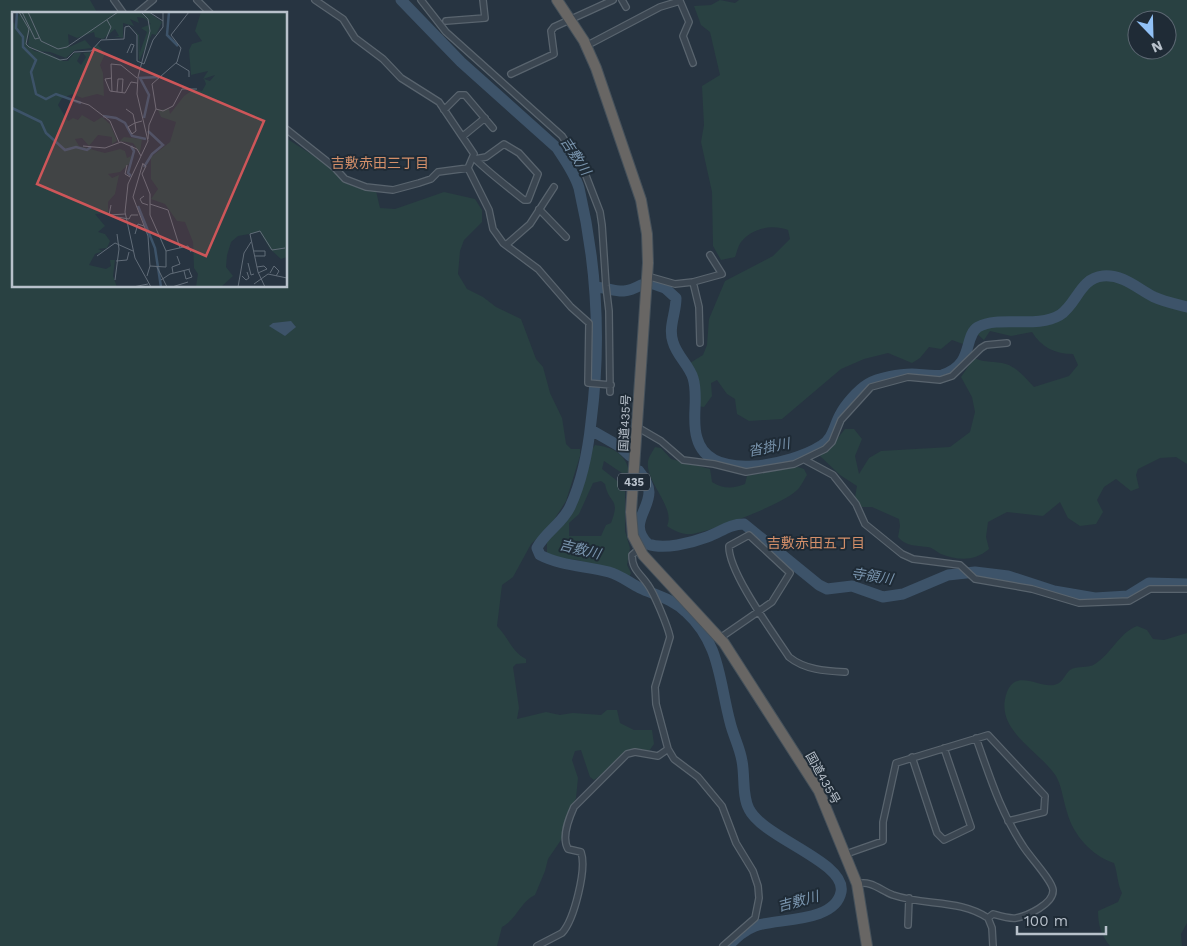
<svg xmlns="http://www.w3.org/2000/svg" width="1187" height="946" viewBox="0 0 1187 946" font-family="'Work Sans','Noto Sans JP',sans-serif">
	<rect width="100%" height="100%" fill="#273441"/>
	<path fill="#294142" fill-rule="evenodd" d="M0,0H90L98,14H14V286H286V138L331,167L343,181L352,186L376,191L380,208L395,209L444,192L475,199L482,210V222L464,240L460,251L458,274L467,289L483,297L496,307L521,319L536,359L543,367L550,393L562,418L566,444L571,449H580V456L566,501L550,526L531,544L513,577L502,585L497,626C508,637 512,652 526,659V663L516,664L513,667L519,708L517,719L546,712L560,715L573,713L601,715L607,710H617L620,723L634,730H652L654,744L649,751C618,746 616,765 594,780L590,777L581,750L575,751L572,760L578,778L576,798L569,811L561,840L548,859L545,871L535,895C520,902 517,919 502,927L497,946H0Z
		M720,0L735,3L739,0H1187V464L1176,457L1160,458L1138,469L1136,475L1139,488L1131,491L1116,479L1104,487L1097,500L1103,512L1096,524L1080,526L1068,518L1060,502L1043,516L1007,512L988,522L986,537L989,549C975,561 959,561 941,554C937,552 932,547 927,547C915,545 907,547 898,537L900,526L899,519L872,507H862L855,497L857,486L840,475L820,456L829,449L845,429H854L862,439L855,456L859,474L869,458L881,451L950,447L970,432L975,412L972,397L961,377L974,358C985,363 995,361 1006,364C1018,368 1025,378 1034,387L1069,376L1078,365L1073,354C1055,354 1041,347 1032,332L1011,336L990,331L984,340L976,333L970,331L963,344L952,340L941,349L929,347L920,358L912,363L888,353L864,359L841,369L782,419L749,421L737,414L735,399L727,394L717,380L711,383L712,396L704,407L698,406L697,376L690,363L703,355L707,345L709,319L725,281L773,256L790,239L788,230C772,224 752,228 741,242C738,246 737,252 735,257L721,260L713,246L712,192L701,142L704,125L702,86L720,75L710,32L701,25L694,6L711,5ZM1137,20H1167V50H1137Z
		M595,445C612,447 625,453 629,471L625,475L604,461L602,469L625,487V531L630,548L627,565L631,573L629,578L578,560L559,558L547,554V540C566,525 578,502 584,477C586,464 587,456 595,445ZM601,481L605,484C609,505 621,497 611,523L606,525L601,536H569V523L579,514L593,483Z
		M655,447L661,448L671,459L710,469L712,482C723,489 733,489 745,484L747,476L798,467L804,469L807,475C803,481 801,487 796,491C781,505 712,531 692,534C682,535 675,531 667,526C676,507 645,482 648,461C649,456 653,451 655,447Z
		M1137,626L1147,630L1153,639L1164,640L1187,633V923L1181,934L1182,946H1110C1101,935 1098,925 1098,911L1118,902L1122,893C1117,883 1118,874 1114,863C1092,856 1073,835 1067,812C1063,800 1062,787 1056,776C1039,750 993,730 1007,692C1017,667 1042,691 1057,684C1063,682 1065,674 1070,670C1077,665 1088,669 1095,664C1112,653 1119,633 1137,626Z"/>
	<path fill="#3d5369" d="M291,321L296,327L285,336L269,326L273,323Z"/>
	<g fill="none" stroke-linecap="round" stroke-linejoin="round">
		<path stroke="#3d5369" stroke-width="11" d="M401,0L461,62L557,148C565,160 575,174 579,188C597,265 601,345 591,422C588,451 582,481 570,507C562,524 545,532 537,548L540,555C561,566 587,566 609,572C620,575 630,583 640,588C655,595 673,599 686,612C720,643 719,680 730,722C733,735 740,748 742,761C745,776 742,796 749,809C763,838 847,862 841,892C835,923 777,918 755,926C744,930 736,938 728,946
			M651,283L665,288L676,298C676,314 668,327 673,342C677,356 689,365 693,378C699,397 691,419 697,438C709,484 793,464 821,446C833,439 834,426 840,415C845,405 858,390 868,384C878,378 900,374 912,374C921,374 933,377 942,375C975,365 963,336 978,327C1000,315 1036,329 1060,315C1077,304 1080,278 1103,276C1123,274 1138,289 1154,297C1165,302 1176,304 1187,307
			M596,287C616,289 621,296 641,285
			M591,430L619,446L630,456
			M639,471C643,477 649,484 649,492C649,511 628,524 648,544C664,550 691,543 707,537C721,532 729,524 744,524L819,585L827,589L852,586L883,597L903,594L948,575L975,572L1008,576L1054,591L1095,598L1128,596L1149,583L1187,584"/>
		<g stroke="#59646e" stroke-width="8">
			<path id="minor" d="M114,0L124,14
				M197,0L211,14
				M315,0L343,19L355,38L383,59L401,78L439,102L474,154L468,168L489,210L493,229L503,243L538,269L571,307L589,323L588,383L611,385
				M421,0L446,32L562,136L583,168L600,212L602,225L606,286L609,311L610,392
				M622,0L626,7
				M136,14L153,0
				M446,21L485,18L483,0
				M586,46L660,7L680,1L689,22L683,36L693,63
				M511,74L554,54L551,31L554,27L613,0
				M444,110L459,95H465L493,128
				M286,129L334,167L345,179L366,187L393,190L419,183L431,179L438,172L468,168
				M463,136L485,118
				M473,157C489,173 507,186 524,200H528L538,174L519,153L504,144L486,157L475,159
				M539,209L566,237
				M506,245L530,224L554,187
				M647,276L675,284L693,282L699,307L700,343
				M693,282L722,274L710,255
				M637,427L661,441L683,460L714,464L746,472L794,464L825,449L832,442L841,420L871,387L908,377L940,380L952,376L981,348L986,345L1007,343
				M805,460L833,475L856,504L865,524L902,554L913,559L960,565L975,579L1032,589L1079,603L1129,601L1150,589H1186
				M639,549L632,555C632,570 640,573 648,585C654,593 668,627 670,637L655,687L656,704L668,749L674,759L698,777L722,806L736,843L753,871L758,886L759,898L755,918L723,946
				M720,638L772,602L790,573L749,535L729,546C728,572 774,634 789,657C805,670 826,671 845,672
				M912,757L937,833L944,840L971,827L944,748
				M846,854L883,841V822L896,763L988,735L1045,796L1044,812L1008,821
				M857,884C871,880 880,890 893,895C925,906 960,899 988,918L993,914C1000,916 1009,919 1016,918C1027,916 1054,904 1053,890C1052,880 1029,856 1023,846C1000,811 990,777 976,738
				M988,918L992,928L993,946
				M908,925L909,898
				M537,946L562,933C574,920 587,869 581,852L568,849C561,837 569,818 574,807L627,754L635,752L658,756L668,749"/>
		</g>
		<g stroke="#45515b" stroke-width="12">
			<path id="trunk" d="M557,0L584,41L596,68L641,200L647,234L648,263L631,512L633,536L643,555L724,643L819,791L857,884L867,946"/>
		</g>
		<use href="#minor" stroke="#3b4651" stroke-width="5.5"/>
		<use href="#trunk" stroke="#686664" stroke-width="10"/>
	</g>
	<g text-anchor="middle" stroke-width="4" stroke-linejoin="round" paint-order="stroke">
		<rect fill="#1f2b36" stroke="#8a949e" stroke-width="1" x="618" y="473.5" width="32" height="17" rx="4"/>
		<g font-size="11" font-weight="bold" fill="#b8c1cb">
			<text x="634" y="486">435</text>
		</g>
		<g font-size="12" fill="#b8c1cb" stroke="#1f2b36">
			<text transform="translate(625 423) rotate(-87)" y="4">国道435号</text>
			<text transform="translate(823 778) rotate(61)" y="4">国道435号</text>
		</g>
		<g font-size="14" font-style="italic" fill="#7994ad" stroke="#1f2b36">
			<text transform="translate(576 156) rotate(57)" y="5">吉敷川</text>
			<text transform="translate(769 447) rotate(-11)" y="5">沓掛川</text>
			<text transform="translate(580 549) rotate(14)" y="5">吉敷川</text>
			<text transform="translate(872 576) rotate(9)" y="5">寺領川</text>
			<text transform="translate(798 901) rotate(-15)" y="5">吉敷川</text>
		</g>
		<g font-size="14" fill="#d48f69" stroke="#1f2b36">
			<text x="380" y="168">吉敷赤田三丁目</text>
			<text x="816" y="548">吉敷赤田五丁目</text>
		</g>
	</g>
	<g transform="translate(12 12)">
		<rect width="275" height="275" fill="#273441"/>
		<path d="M8,0H136L150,10L144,23L140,22L127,49L126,23L121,16L127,23L128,40L135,20L129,16L139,12L132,6L125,5L127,11L118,7L122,14L111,11V26L102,24H107L103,17L91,27L83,25L82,20L65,26L56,22L57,35L73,28L80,36L63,38L54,46L38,40L25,39L16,33L18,19L14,31L22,39L38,42L51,49H56L62,41H69L65,49L69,53L74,45L71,41L81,40L85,32L93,42L88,53L91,61L92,84L85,82L70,86L61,82L50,86L46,93L56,109L61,106L66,108L70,103L82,110L90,105L98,112L105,129L100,132V125L86,123L77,134L70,126L63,127L67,134L93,141L108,137L113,139L115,146L119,144L118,151L108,160L96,162L100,166L107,163L103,182L96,190V201L83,202L93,214L86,220L93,222L98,229L95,236L86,237L91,239L83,242L77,253L94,257L99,254L98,248H103L101,264L105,275H0V9L3,12ZM189,0H275V245L269,247L258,237L248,220L226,224L219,230L215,243L214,255L221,264L209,275H184L186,262L182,256L181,230L173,210L165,209L153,192L139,187L146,177L139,167V145L158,130L164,110L149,105L146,98L157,97L158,102L172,84L182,77L190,79L194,72L192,67L198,69L203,63L191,67L196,59L179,63L177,38L180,32L190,29L183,19ZM112,125L130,127L128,141L121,131L108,129Z" fill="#294142"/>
		<path fill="none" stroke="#3d5369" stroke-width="2.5" d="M5,0L4,16L11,25V35L24,48L19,60L24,82L34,87L44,82L69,91M157,0L155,23L166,34M0,96L29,110L34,121L53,138L64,135L75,138L79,135M91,104L104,106L113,111L120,124L134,127M132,106L137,83L128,66L147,65M132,155L140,142L151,133L136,119M119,164L116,161L122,139L119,134M126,194L143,236L149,275"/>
		<path fill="none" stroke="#616c78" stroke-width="1" d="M7,0L17,17L14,32L17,35L48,48L55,47L62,40L79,39L89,28L112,27L113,15L117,14L125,23V49L132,52L141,28L151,15V0M10,0L23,27L27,26M16,0L29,29L46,37L55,35L106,0M129,0L136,7L138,19L126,65L125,82L136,129L116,172L113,200L123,246L139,275M137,0L151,9M94,27L99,15L95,8M115,41L119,32L122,33L119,41M164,51L177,59V65M100,66L93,67L98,79L113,81L119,70L125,71M100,80L99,52L109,53L125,66M105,80L106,67H111L110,81M61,88L77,93L98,109L107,130M114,97L121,102L123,111L124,119L120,122L116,115L121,112L123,111L130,109M144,97L151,99L161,94L170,77H185M136,127L137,113L144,97L140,72L165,50L169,36L159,23L177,0M71,134L93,136L109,130L125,137L129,144M131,151L121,185L136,224L138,254L135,264M131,152L134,154L130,162L138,182V203L154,239V255L138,254M115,153L113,162L118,165M132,184L128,187L130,191L136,193M138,192L156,198L168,236M99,193L97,203L113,202M105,205L117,207L119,203H126M123,222L126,212L132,214M154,239L176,234L179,240M242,239H253V244H243M85,244L103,231L121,239M104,249L115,248L117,240M236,251L239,263L242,262M145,255L155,275M245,255L252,254L255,257L246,261M172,259L174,267L180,265L177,258M161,261L160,255L168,252L165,244M258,261L262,254L267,259L264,264M230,264L234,268L237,266L235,260M103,268L107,237L105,222M149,268L158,262L178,257M242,272L256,262L275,266M121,275L136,272M160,275L176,270M226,275L232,241L239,230M253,275L246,260L238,222L248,219L260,238L273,236"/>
		<path fill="#cd5659" fill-opacity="0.15" stroke="#cd5659" stroke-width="2.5" d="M82,37L252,109L194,244L25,172Z"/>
		<rect width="275" height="275" fill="none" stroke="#b8c1cb" stroke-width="2.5"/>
	</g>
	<g transform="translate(1152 35) rotate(157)"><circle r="24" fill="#1f2b36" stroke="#5c6772"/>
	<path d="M0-4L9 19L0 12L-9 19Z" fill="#91c1f6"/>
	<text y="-8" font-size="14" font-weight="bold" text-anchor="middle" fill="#b8c1cb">N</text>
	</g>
	<path d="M1017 926v8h89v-8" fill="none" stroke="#b8c1cb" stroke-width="2.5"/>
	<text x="1024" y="926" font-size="15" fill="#b8c1cb" stroke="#1f2b36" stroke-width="4" paint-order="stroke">100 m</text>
</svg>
